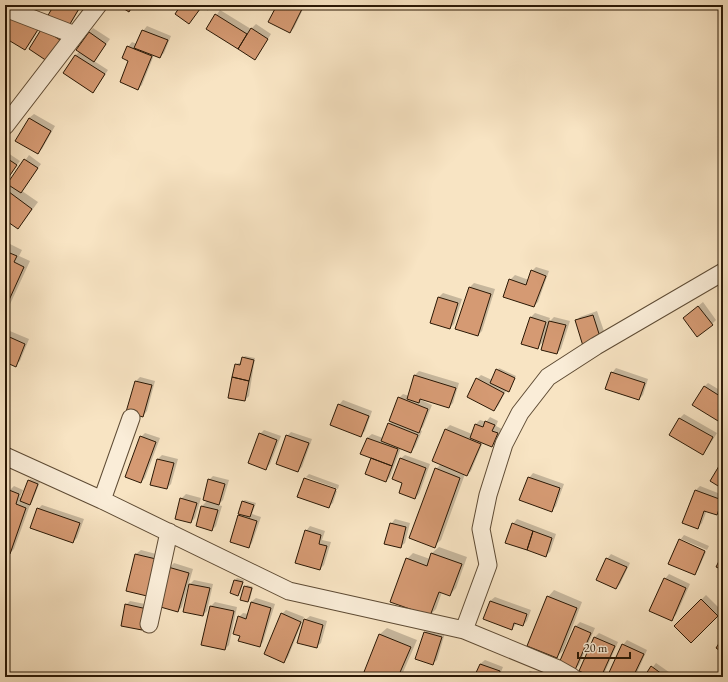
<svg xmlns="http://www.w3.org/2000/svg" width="728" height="682" viewBox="0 0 728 682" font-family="'EB Garamond',serif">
	<rect width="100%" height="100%" fill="#f8e4c3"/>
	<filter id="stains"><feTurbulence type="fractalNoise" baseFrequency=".005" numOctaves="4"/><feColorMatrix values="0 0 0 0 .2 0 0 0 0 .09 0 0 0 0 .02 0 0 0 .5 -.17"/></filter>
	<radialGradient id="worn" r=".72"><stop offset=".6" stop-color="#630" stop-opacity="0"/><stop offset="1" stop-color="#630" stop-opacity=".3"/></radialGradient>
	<path fill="#0003" d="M55,5H82L71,23L67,27Z
		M183,5H199L201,7L191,21Z
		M278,5H305L294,28L290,32Z
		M220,10L251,29L256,24L271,34L259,54L255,59L207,29Z
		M42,24L29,45L25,49L5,37V26Z
		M147,26L171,36L164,53L160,57L154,55L142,85L138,89L128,47L132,42L137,44L143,31Z
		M93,28L110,39L94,61L108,70L97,87L93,91L75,56L80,51L89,33Z
		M5,85L10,87L5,96Z
		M34,114L55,126L42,149L37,153L17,140L29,118Z
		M5,151L20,161L6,179L10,182L29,155L41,164L22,191L38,202L24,221L17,228L5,218Z
		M6,242L22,250L19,256L30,261L5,315V243Z
		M536,267L549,271L538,302L534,306L510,280L515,275L529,280L532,271Z
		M474,283L495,289L482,331L478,335L457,329L470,287Z
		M443,293L462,299L454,324L450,328L439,297Z
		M703,302L716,320L712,324L684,318Z
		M597,311L605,334L601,339L576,321L580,317Z
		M535,313L550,318L548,323L554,317L570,321L561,349L557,353L544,341L537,348L531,317Z
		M5,329L29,339L20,361L15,365L5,361Z
		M245,356L255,358L249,396L245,400L236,365L238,363H242L243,358Z
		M499,368L516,376L510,388L507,389L498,406L494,410L477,379L481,375L492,380Z
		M616,368L648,379L643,395L639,399L612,373Z
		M419,371L459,383L453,403L449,407L422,399L421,400L432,405L423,427L420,430L422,431L415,447L411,452L401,448L390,477L386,481L372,457L361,454L367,438L372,434L383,438L389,424L392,421L399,398L403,394L409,396L415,375Z
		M140,377L155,381L147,411L143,416L127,411L136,381Z
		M708,383L723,392V423L704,387Z
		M343,400L372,411L365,431L361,435L339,405Z
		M684,414L717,433L707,449L703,453L671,434L680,418Z
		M490,417L498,421L496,426L502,429L496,442L492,446L483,442L471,471L467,475L465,474L441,540L434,546L436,469L441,464L433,460L446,429L450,425L472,434L476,424L480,420L486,422Z
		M264,430L281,436L270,464L266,468L260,434Z
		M291,432L312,439L302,467L298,471L287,436Z
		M145,433L160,438L145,478L141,482V437Z
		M162,455L178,459L171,484L167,488L158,459Z
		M405,455L430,464L419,494L415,498L404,482L400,459Z
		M723,463V488L711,481L719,466Z
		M533,473L564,484L556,506L552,511L529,478Z
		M309,474L339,485L338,489L306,477Z
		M213,476L229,480L223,500L218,505L222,506L216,526L212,530L197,526L202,506L208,500L209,480Z
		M306,477V479L337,491L333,503L328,507L299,496Z
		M30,479L40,482L32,502L30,505L14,549L10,553L5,551V503L10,490L14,486L23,490L20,497L22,498Z
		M700,486L723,495V503L721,510L716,514L707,510L702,523L698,528L696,490Z
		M186,494L201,498L195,518L191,522L181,499Z
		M245,500L256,503L252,514L261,517L252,543L248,547L239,516L242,514L243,501Z
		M42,505L84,519L77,538L73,542L38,509Z
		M395,519L410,523L405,543L400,547L391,524Z
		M517,519L556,534L550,552L545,556L513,524Z
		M310,526L325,531L322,540L331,542L324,565L320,569L306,531Z
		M684,535L709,546L707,550L681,539Z
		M681,539V541L706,552L698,570L694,574L670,563Z
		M439,547L467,557L456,588L450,595L442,592L436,609L430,615L407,559L413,553L430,559L432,553Z
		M141,550L160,555L127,590L136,554Z
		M611,554L630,563L620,584L616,588L607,559Z
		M174,563L193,569L182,607L178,611L169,568Z
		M669,574L690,584L676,615L671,619L665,579Z
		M237,578L244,580L240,593L238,595L231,593L235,580Z
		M194,580L213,584L207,611L203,615L190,586H188Z
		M247,585L253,587L250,599L248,601L245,587Z
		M554,590L582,602L563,651L556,657L548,597Z
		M706,595L722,611L691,642L675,626Z
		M495,597L531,610L527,621L523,625L517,623L512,629L484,619L490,601Z
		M256,598L275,604L263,642L259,646L239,617L243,613L248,614L251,602Z
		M130,601L150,605L146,625L142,629L126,605Z
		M215,602L237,607L229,645L225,649L210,607Z
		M286,610L304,617L288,657L284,662L282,614Z
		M310,616L327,621L321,643L316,647L305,620Z
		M580,622L595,628L579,665L575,669L576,626Z
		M387,628L417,640L401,677H380L365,671L380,634Z
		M430,628L445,633L437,660L432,664L417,659L425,632Z
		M599,633L618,642L604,674L601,677H596L595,637Z
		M627,640L647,650L635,677H608L623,645Z
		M485,660L503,667L499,677H475L480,664Z
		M656,663L676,677H645Z
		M530,671L544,677H533L526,674Z"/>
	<path fill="#d59a73" stroke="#2a1805" d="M54,5H77L80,7L67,29L47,17Z
		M118,5H133L129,12Z
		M181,5H195L200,9L189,24L175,14Z
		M202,5H212L208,10Z
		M277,5H304L290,33L268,22Z
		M12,12L39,28L25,50L5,38V24Z
		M215,14L247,34L238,49L206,29Z
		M42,28L60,40L47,61L29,49Z
		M251,28L268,39L255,60L238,49Z
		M142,30L168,40L160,58L134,48Z
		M89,32L106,44L94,62L76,50Z
		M127,46L152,56L138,90L120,82L128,61L122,58Z
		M75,55L105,74L93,93L63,73Z
		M29,118L51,131L38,154L15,141Z
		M5,157L17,165L6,181H5Z
		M24,159L38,168L21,193L7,184Z
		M5,189L32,209L18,229L5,220Z
		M5,251L17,256L14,262L24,267L5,309Z
		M531,270L546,276L534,307L503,297L509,279L526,285Z
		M469,287L491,294L478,336L455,329Z
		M438,297L458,303L450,329L430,323Z
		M698,306L713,325L697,337L683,318Z
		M593,315L601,340L583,346L575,320Z
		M530,317L546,322L538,349L521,344Z
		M549,321L566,325L557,354L541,350Z
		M5,335L25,344L16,367L5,362Z
		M242,357L254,360L249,381L232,377L235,364L240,365Z
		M496,369L515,378L509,392L490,383Z
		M611,372L645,383L639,400L605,389Z
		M414,375L456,388L449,408L420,399L419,403L407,399Z
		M232,377L249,381L245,401L228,398Z
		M476,378L504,393L494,411L467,397Z
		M135,381L152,385L143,417L126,412Z
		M704,386L723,398V424L692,405Z
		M398,397L428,409L419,433L389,421Z
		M338,404L369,416L361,437L330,425Z
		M679,418L713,437L703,455L669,435Z
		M485,421L495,425L492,431L498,433L492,447L470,438L475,424L483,427Z
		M388,423L418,435L411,453L381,441Z
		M445,429L481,444L467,476L432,461Z
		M259,433L277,440L266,470L248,463Z
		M286,435L309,443L298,472L276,464Z
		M140,436L156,442L141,483L125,477Z
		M367,438L398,449L392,466L360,454Z
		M371,458L392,466L386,482L365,474Z
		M400,458L426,468L415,499L399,493L402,483L392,479Z
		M157,459L174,463L167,489L150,485Z
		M719,466L723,468V489L710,481Z
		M435,468L460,478L435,548L409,538Z
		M528,477L560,488L552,512L519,500Z
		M304,478L336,489L329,508L297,497Z
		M208,479L225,484L219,505L203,500Z
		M28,480L38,484L30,505L20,501Z
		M9,490L19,494L16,504L26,508L10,554L5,552V500Z
		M695,490L722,500L717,515L704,511L698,529L682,523Z
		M180,498L197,503L191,523L175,519Z
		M242,501L254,505L250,517L238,514Z
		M201,506L218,510L212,531L196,526Z
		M37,508L80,523L73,543L30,528Z
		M238,515L257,521L249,548L230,542Z
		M390,523L406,527L401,548L384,544Z
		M512,523L533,531L527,550L505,543Z
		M305,530L321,535L319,544L327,546L320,570L295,563Z
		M533,531L552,538L546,557L527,550Z
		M679,539L705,551L695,575L668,564Z
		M431,553L462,564L450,596L439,592L430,616L390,602L406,558L427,566Z
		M723,553V570L716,567Z
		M135,554L156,559L147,596L126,591Z
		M606,558L627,567L616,589L596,580Z
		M168,567L189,573L178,612L157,606Z
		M664,578L686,588L672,621L649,611Z
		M234,580L243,582L238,596L230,593Z
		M189,584L210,588L203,616L183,612Z
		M244,586L252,588L248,602L240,600Z
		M547,596L577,608L557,658L527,646Z
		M701,599L718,616L691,643L674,626Z
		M490,601L527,614L523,626L514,623L512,630L483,619Z
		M251,602L271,608L260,647L238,641L240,636L233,634L238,616L246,619Z
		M125,604L147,609L142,630L121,626Z
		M210,606L234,611L225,650L201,645Z
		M281,613L301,622L284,663L264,654Z
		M304,619L323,625L317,648L297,643Z
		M575,626L591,633L575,670L559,663Z
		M424,632L442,637L433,665L415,659Z
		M379,634L411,647L398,677H378L364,672Z
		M594,637L615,646L601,677H593L579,671Z
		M723,637V653L716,648Z
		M622,644L644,654L633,677H607Z
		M480,664L500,671L498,677H474Z
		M651,666L666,677H644Z"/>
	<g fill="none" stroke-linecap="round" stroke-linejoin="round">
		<g stroke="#5e4b34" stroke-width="19">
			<path id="street" d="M5,8L75,35
				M5,126L98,5
				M5,456L102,500L289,591L464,630L556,668L572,677
				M102,500L131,418
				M149,624L169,532
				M464,630L488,565L481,529L488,495L504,444L520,413L548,377L596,346L723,272"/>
		</g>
		<use href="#street" stroke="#faedd8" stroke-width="17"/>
	</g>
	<rect width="728" height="682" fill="none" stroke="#f8e4c3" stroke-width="20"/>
	<rect x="6" y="6" width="716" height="670" fill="none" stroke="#2a1805" stroke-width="2"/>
	<rect x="10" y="10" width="708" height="662" fill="none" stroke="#2a1805"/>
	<path d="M578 652v6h52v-6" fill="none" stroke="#2a1805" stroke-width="2"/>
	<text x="584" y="652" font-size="12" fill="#2a1805" stroke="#faedd8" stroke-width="3" paint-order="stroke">20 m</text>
	<rect width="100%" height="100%" filter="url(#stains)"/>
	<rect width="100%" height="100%" fill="url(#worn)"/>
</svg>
